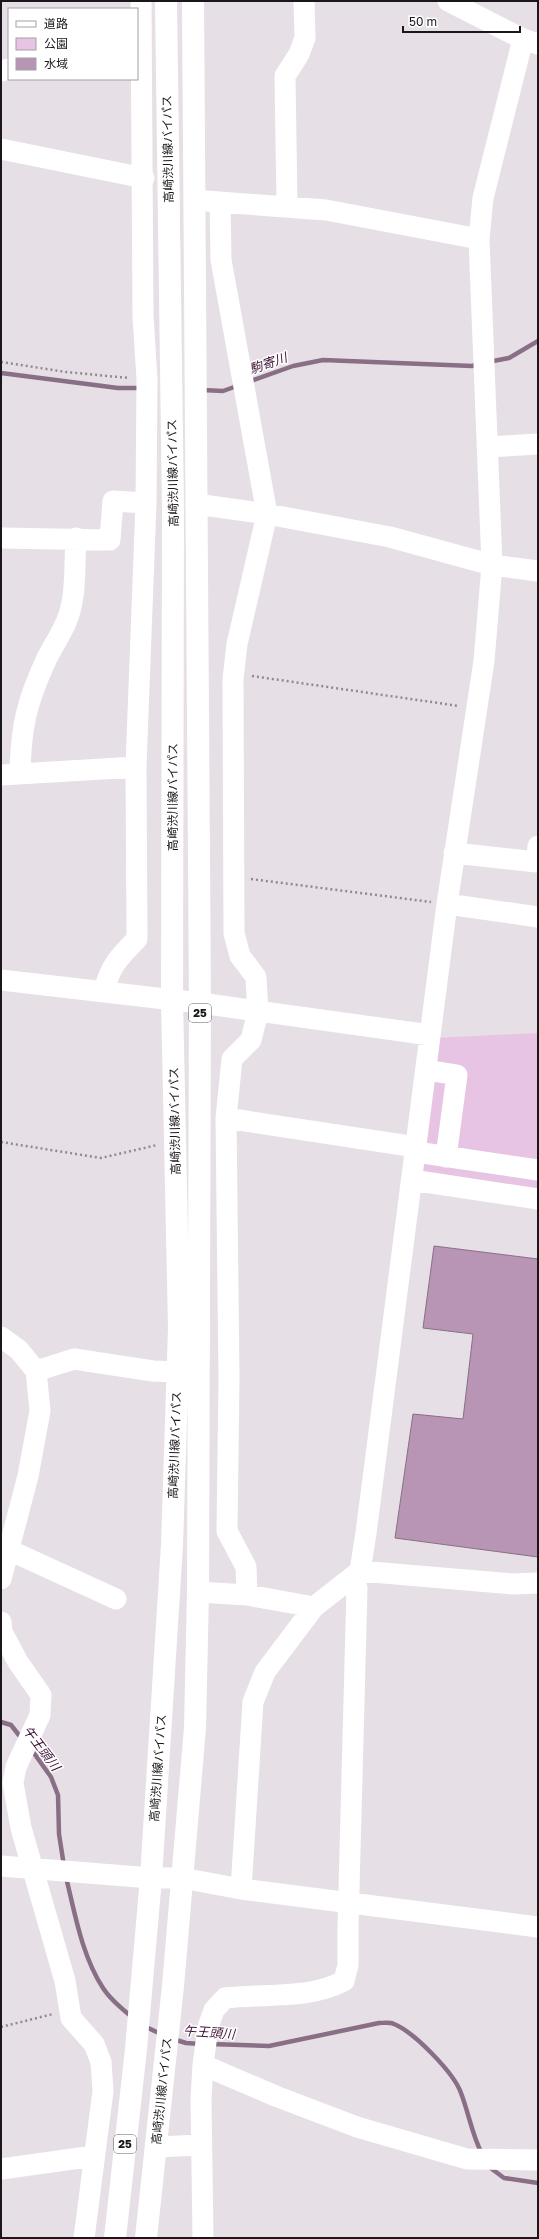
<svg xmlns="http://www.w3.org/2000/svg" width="539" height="2239" viewBox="0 0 539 2239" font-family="'Golos Text','Noto Sans JP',sans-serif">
	<rect width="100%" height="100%" fill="#e7dfe6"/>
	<path fill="#e7c4e3" d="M538,1033V1195L416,1177L435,1038Z"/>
	<path fill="#b895b4" stroke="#896f86" d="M434,1246L538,1259V1557L395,1538L413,1414L463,1419L473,1334L423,1328Z"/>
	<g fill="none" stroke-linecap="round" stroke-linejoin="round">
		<path stroke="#896f86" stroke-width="4.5" d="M488,362L509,358L538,341
			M1,373L118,388H142
			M248,382L293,366L323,360L472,366L479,364
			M202,390L223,391L237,386
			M1,1722L11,1725L22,1739
			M31,1749L51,1777L58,1795L59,1834L64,1866
			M66,1877C75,1914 82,1956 103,1988C110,1999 122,2009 132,2017
			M144,2026L163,2035
			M173,2039L186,2043L201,2044
			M210,2044L269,2046L379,2023C384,2023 390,2022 394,2024C414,2032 454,2073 461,2093C469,2114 472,2135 482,2154
			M488,2166L504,2178L538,2183"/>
		<path stroke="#8f8a8f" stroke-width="2.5" stroke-dasharray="2 3" stroke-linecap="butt" d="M1,362L66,372L129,378
			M252,676L459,706
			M251,879L431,902
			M1,1142L101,1158L157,1145
			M1,2027L53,2014"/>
		<path stroke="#fff" stroke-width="21" d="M448,1L523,39L538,44
			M1,71L9,69
			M1,149L144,178
			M206,201L326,210L479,239
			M220,202L221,260L267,514L237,644L233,679L234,933L240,956L256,977L258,1012L251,1040L232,1059L226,1118L229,1378L227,1531L246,1567L247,1595
			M287,206L285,76L299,54L305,38L304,1
			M487,447L538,444
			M196,504L267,514L390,537L492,565L538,571
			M1,538L110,540L113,501L146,503L147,379L143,316L141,1
			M20,773C21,725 27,701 47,658C53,646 62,633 67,620C77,595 74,565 76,538
			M1,775L136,767
			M454,853L537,862L538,846
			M447,904L538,917
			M1,980L200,1003L430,1035
			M104,991C110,966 119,957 137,939L136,767L146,503
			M426,1070L457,1075L446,1157
			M226,1118L416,1147
			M416,1152L538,1170
			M412,1180L538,1199
			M1,1337L19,1350L36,1371L40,1411L28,1476L1,1579
			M36,1371L74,1359L153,1371L177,1372
			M9,1550L116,1599
			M360,1571L512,1584L538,1583
			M198,1592L247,1595L314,1607
			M1,1622L2,1632L18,1662L41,1695L40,1715L16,1767L13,1783L21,1828L65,1981L71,2018L94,2044L101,2062L103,2091L84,2238
			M1,1866L151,1878H182L241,1889L538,1927
			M241,1889L253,1702L265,1672L314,1607L360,1571L366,1533L447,904L484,661L492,565L479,239L483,198L523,39
			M203,2065L278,2097L357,2127L467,2159L538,2160
			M156,2147L201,2145
			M1,2169L94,2156
			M203,2238L201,2099L203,2065L208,2027L214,2010L225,1998C266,1993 307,2000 344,1981L348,1965V1927L357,1588L352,1577"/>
		<path stroke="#fff" stroke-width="22" d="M115,2238L136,2049L151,1878L172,1545L179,1328L172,1000L173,512L166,1
			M146,2238L173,1986L195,1728L198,1592L200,1003L193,1"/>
	</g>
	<g text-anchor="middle" stroke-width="3" stroke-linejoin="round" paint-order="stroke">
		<g fill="#fff" stroke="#5f5d5f" stroke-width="1">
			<rect x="189" y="1004" width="22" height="18" rx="3"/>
			<rect x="114" y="2135" width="22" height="18" rx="3"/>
		</g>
		<g font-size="11" font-weight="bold" fill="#1a171a">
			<text x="200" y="1017">25</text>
			<text x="125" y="2148">25</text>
		</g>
		<g font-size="12" fill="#1a171a" stroke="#fff">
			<text transform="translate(168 149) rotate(-91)" y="4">高崎渋川線バイパス</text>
			<text transform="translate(173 473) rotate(-91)" y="4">高崎渋川線バイパス</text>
			<text transform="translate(173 797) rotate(-90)" y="4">高崎渋川線バイパス</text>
			<text transform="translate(175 1121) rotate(-91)" y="4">高崎渋川線バイパス</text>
			<text transform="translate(175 1445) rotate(-88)" y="4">高崎渋川線バイパス</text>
			<text transform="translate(158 1768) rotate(-86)" y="4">高崎渋川線バイパス</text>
			<text transform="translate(162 2091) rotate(-84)" y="4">高崎渋川線バイパス</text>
		</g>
		<g font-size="13" font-style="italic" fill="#40153d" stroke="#fff">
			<text transform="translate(268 363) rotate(-19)" y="5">駒寄川</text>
			<text transform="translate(42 1748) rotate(53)" y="5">午王頭川</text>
			<text transform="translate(209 2032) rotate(4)" y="5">午王頭川</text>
		</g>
	</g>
	<rect width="539" height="2239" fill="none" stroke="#1a171a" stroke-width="4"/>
	<rect x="8" y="8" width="130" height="72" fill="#ffffff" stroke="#a3a2a3"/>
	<rect x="16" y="21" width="20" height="6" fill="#ffffff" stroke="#a3a2a3"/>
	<text x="44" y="28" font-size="12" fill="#1a171a">道路</text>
	<rect x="16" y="38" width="20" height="12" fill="#e7c4e3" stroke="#a3a2a3"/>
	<text x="44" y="48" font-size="12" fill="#1a171a">公園</text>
	<rect x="16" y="58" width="20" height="12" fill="#b895b4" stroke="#a3a2a3"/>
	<text x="44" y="68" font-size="12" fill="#1a171a">水域</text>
	<path d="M403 26v6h117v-6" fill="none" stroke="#1a171a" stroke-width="2"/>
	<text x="409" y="26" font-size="12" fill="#1a171a" stroke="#ffffff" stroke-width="3" paint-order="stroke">50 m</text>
</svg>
